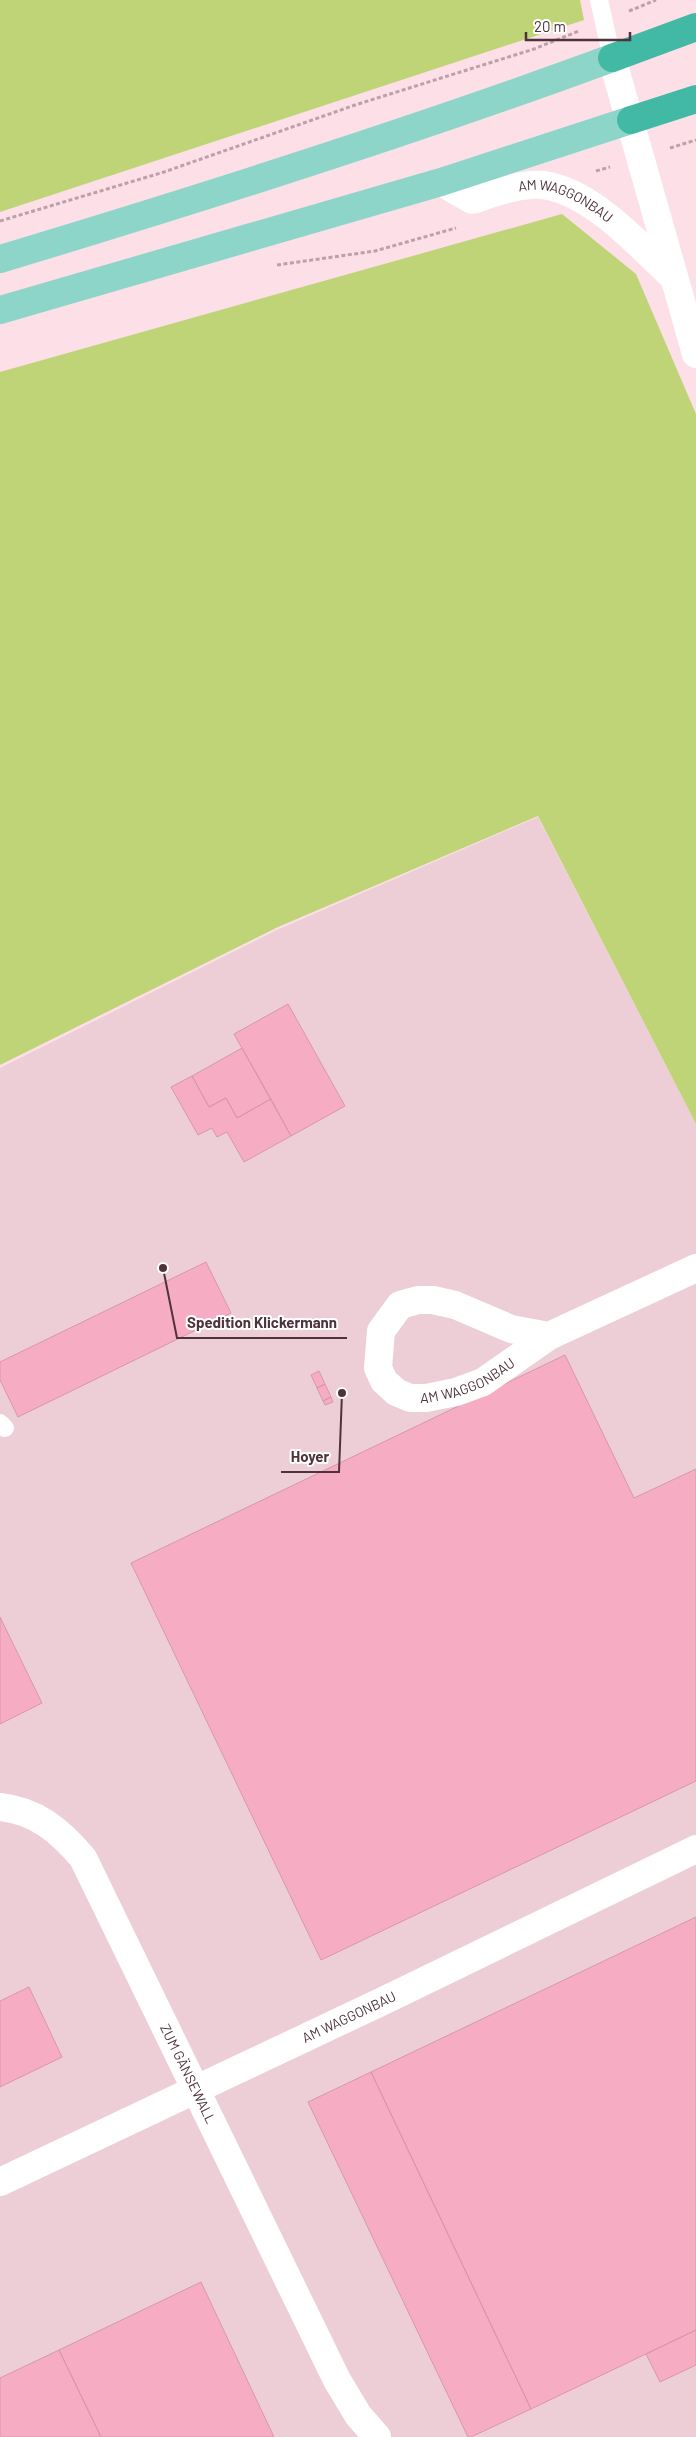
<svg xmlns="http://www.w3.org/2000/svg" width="696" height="2437" viewBox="0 0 696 2437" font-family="Barlow,sans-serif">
	<rect width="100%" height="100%" fill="#fcdfe7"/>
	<path fill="#edced6" d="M538,817L696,1124V2437H0V1068L279,929Z"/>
	<path fill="#bfd476" d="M0,0H580L584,20L0,212Z
		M562,214L636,274L696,414V1124L538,816L278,927L0,1065V372Z"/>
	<path fill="#f6adc3" stroke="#d797aa" d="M288,1004L345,1106L291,1136L234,1034Z
		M242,1048L271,1099L237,1118L226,1098L209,1107L192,1076Z
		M192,1076L209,1107L226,1098L237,1118L271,1099L291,1136L244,1162L227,1132L217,1137L212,1128L198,1135L171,1087Z
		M206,1262L231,1313L18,1417L0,1380V1362Z
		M565,1355L634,1498L696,1469V1781L321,1960L131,1563Z
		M319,1371L325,1384L317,1388L311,1375Z
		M325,1384L331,1397L323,1401L317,1388Z
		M331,1397L333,1402L325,1405L323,1401Z
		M0,1617L42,1703L0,1724Z
		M696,1917V2330L531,2409L371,2072Z
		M29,1987L62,2057L0,2087V2001Z
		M371,2072L531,2409L471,2437H468L308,2102Z
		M201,2282L274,2437H101L59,2350Z
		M696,2330V2365L660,2382L646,2354Z
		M59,2350L101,2437H0V2378Z"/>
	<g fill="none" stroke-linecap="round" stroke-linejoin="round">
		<path stroke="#bda1a9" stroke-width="3" stroke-dasharray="4 2.5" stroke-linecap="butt" d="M629,11L656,0
			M670,148L696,140
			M596,171L610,167
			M0,221L164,172L355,105L534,49L579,31
			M277,265L375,251L456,228"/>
		<path stroke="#fff" stroke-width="18" d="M599,0L612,58
			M0,1423L5,1428"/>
		<g stroke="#fff" stroke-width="28">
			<path d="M612,58L696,354"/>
			<path id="s1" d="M441,182L472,200C494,193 520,183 543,185C591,191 639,245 673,277"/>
			<path id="s2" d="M549,1336L511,1329L455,1305L433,1300H418L400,1305L381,1331L378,1368L384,1381L396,1392L410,1398H426L456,1392L483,1382L549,1336L696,1268"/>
			<path id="s3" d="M0,1807C37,1811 60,1831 83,1858L337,2380L358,2415L377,2437"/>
			<path id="s4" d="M0,2182L383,2001L696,1849"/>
		</g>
		<path stroke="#8ed5c9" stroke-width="28" d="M0,259C206,197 411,132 612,58
			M0,310L441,182L631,120"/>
		<path stroke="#42b9a5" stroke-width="28" d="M612,58L696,27
			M631,120L696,99"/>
	</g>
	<g text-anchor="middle" stroke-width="4" stroke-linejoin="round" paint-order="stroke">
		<g font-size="14" fill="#4e333c" stroke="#fff">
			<text dy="5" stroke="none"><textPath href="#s1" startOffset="135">AM WAGGONBAU</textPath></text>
			<text dy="5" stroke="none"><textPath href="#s2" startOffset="332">AM WAGGONBAU</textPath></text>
			<text dy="5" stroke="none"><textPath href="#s4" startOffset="386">AM WAGGONBAU</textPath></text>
			<text dy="5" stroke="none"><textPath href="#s3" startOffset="340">ZUM GÄNSEWALL</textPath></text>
		</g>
	</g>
	<path fill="none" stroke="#4e333c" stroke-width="2" d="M163 1268L177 1338H347M342 1393L339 1472H281"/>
	<g fill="#4e333c" stroke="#fff" stroke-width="2">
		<circle cx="163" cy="1268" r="5"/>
		<circle cx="342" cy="1393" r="5"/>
	</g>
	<g font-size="15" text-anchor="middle" font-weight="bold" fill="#4e333c" stroke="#fff" stroke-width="4" stroke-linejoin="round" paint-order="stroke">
		<text x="262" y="1328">Spedition Klickermann</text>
		<text x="310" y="1462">Hoyer</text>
	</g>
	<path d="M526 32v8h104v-8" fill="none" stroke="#4e333c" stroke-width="2.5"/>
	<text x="534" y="32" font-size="15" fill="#4e333c" stroke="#ffffff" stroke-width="4" paint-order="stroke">20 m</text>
</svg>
